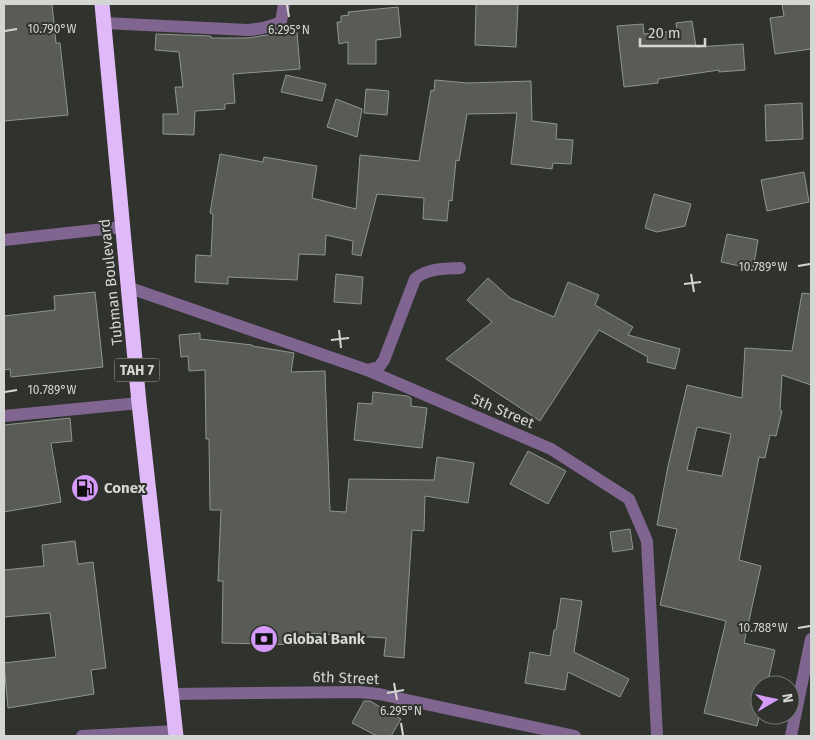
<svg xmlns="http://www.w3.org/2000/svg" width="815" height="740" viewBox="0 0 815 740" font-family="'Fira Sans',sans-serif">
	<rect width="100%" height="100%" fill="#2f322d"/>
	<path fill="#585b56" stroke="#91958f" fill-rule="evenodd" d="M4,4H52L56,43H60L68,115L4,121Z
		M476,4H518L516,47L475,45Z
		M782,4H811V49L775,54L770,18L784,16Z
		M398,7L401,37L376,40V64H348V42L339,44L337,22H341V16L349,15L348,12Z
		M692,21L696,47L743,44L745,70L719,72V70L658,79V83L624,87L617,26L643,24L644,34L677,31L676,23Z
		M297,32L300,69L233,74L235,103L225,104V109L195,111L194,135L163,134V114H178L175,87H183L179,52L155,50L156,34L211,36V38H248L273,34Z
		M286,75L326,84L322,101L281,92Z
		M435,80L468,83L531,81L532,121L557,124L556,139L573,140L571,164L553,163L552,169L511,164L517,113L467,114L459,161L456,160L452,201L449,200L447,221L423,219L424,198L377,194L361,256L352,254L353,241L326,235L325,255L299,254L297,280L228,277V284L195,282L196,255L211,256L213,214L210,213L220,154L263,162L264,157L317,166L312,198L356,209L360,155L419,161L431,90L434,91Z
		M366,89L389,91L387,115L364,113Z
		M336,99L362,109L357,137L327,127Z
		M802,103L803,139L766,141L765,105Z
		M804,172L809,202L767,211L761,180Z
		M654,194L691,204L685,226L657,232L645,228Z
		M727,234L758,240L753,269L721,262Z
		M336,274L363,277L361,304L334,302Z
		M488,278L510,298L554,317L568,282L599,295L595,305L633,327L628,335L680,349L675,369L647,362L648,357L599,330L540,421L446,359L492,322L467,300Z
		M95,292L103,367L11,377L10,369L4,370V316L55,310L54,296Z
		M802,293L811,294V385L782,375L780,410L782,411L776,436L770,435L765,458L759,457L739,560L761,566L744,643L775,650L767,685H760V714L757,726L704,713L726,621L660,605L677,529L657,525L668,466L687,385L742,398L745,348L792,351ZM697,427L731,434L722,476L687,470Z
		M200,333V339L252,345V346L294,353L291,372L325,371L330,511L346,512L349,479L434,480L437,457L474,463L468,503L425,496L424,531L412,530L404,658L384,656L386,638L305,633V645L222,643L223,581H218L221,510H210L209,439H206L205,370L189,371L188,356L181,357L179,335Z
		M373,392L407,396L411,398V406L427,408L422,448L354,440L358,403L372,404Z
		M70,418L72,441L51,443L61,502L4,512V425Z
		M528,451L566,471L548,504L510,484Z
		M630,529L633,549L613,552L610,532Z
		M75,541L78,564L93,562L106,668L91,670L94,694L8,708L4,663L56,657L50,613L4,617V570L44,566L42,545Z
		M561,598L582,601L574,652L629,679L620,697L568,672L565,690L525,683L530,652L550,656L554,630H556Z
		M364,701H370L401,719L391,736H377L352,723Z"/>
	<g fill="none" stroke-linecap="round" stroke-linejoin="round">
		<path stroke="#7f6590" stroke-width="12" d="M104,23L248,30C260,29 270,27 281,22L284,4
			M4,240L122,227
			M130,288L367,370L551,449L629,499L647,541L657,736
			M367,370L379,367L384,360L415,279C427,268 445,269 460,268
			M4,416L139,403
			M172,694L359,692L379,694L575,736
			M82,736L175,731
			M791,736L811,639"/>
		<path stroke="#dfb9f8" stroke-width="15" d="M102,4L139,403L176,736"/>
	</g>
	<path fill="none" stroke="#d4d6d3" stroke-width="2" d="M287,5L289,17M5,31L17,29M798,266L810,264M691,274L694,292M684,284L701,282M339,330L341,348M331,340L349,338M5,392L17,390M798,628L810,626M394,683L397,700M387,693L404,690M401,723L403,735"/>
	<defs>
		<g id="fuel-disc" transform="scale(1.4375)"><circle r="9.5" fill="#d69bfa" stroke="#2f322d"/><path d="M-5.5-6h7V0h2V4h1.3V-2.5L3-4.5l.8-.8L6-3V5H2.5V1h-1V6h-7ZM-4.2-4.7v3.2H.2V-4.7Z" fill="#111"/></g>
		<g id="bank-disc" transform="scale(1.4375)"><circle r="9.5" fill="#d69bfa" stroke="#2f322d"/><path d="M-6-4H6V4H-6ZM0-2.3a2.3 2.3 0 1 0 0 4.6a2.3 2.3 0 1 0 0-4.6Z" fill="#111"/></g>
	</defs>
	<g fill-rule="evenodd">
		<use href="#fuel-disc" x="85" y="488"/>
		<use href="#bank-disc" x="264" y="639"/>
	</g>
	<g text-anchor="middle" stroke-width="4" stroke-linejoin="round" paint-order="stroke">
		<rect fill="#2f322d" stroke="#a2a5a1" stroke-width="1" x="114.5" y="358.5" width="45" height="23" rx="4"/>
		<g font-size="14" font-weight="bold" fill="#d4d6d3">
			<text x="137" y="375">TAH 7</text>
		</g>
		<g font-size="15" fill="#d4d6d3" stroke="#2f322d">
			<text transform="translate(111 282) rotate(-96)" y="5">Tubman Boulevard</text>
			<text transform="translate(503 411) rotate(23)" y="5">5th Street</text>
			<text transform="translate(346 678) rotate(2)" y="5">6th Street</text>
		</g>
		<g font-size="15" font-weight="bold" fill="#d4d6d3" stroke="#2f322d" text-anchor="start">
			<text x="104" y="493">Conex</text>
			<text x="283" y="644">Global Bank</text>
		</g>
	</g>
	<g font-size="12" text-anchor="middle" fill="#d4d6d3" stroke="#2f322d" stroke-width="4" stroke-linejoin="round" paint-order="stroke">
		<text x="52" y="33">10.790°W</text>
		<text x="289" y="34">6.295°N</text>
		<text x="763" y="271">10.789°W</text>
		<text x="52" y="394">10.789°W</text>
		<text x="763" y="632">10.788°W</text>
		<text x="401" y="715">6.295°N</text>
	</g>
	<rect width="815" height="740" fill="none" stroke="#d4d6d3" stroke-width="10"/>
	<g transform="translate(775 700) rotate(81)"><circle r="24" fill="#2f322d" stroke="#71746f"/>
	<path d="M0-4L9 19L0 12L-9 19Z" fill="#d69bfa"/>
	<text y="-8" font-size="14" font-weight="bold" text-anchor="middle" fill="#d4d6d3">N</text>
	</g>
	<path d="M640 38v8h65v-8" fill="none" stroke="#d4d6d3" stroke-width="2.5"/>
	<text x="648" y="38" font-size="15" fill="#d4d6d3" stroke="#2f322d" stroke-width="4" paint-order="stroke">20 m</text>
</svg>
